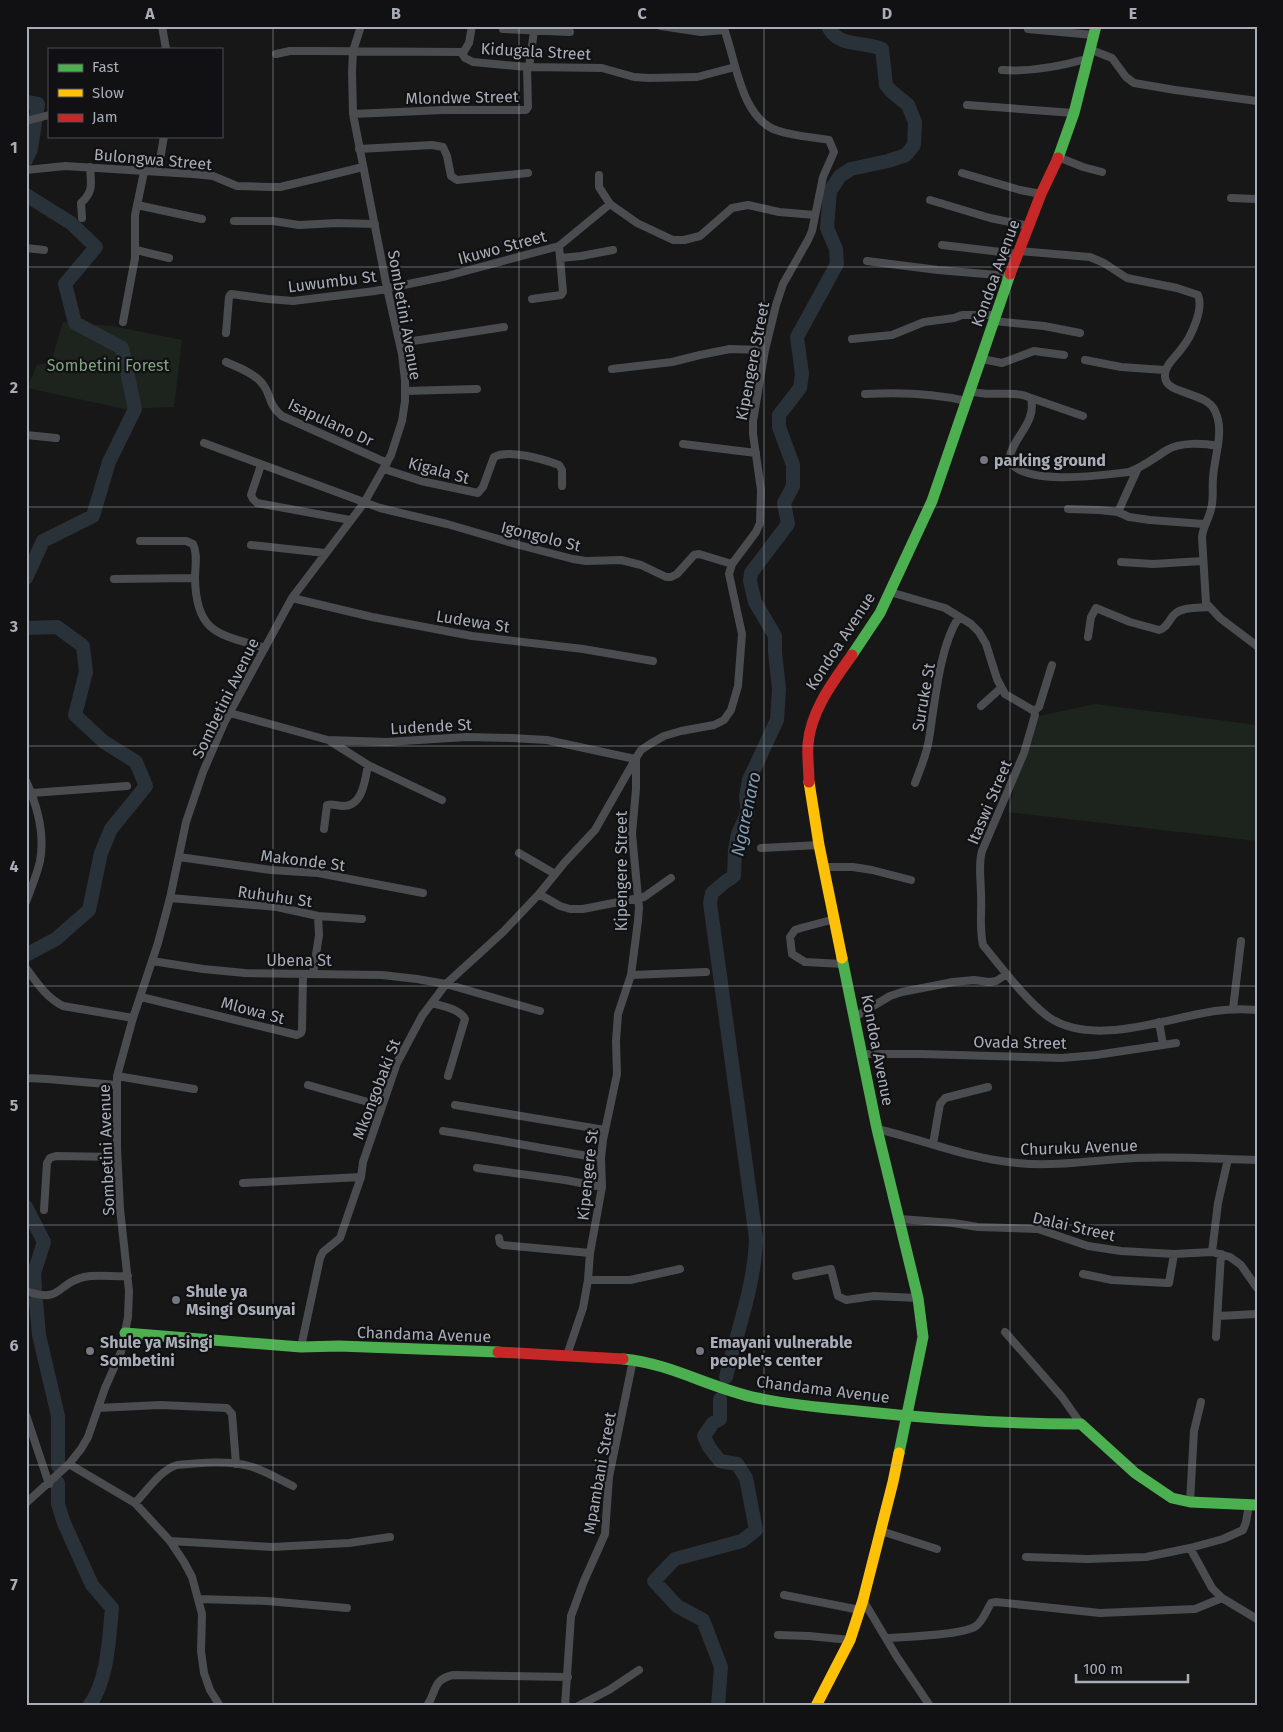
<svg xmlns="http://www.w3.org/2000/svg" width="1283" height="1732" viewBox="0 0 1283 1732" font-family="'Fira Sans',sans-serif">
	<rect width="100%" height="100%" fill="#171717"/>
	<path fill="#1d241e" d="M63,322L112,326L182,340L174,407L125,409L27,388L37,365L51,362Z
		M1095,704L1257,725V841L1008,812L1030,718Z"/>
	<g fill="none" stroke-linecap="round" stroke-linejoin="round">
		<path stroke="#2a3239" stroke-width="14" d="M26,102L38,104L31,149L26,160
			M26,195L71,223L96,247L65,284L75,323L122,348L135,409L109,462L93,516L43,541L26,578
			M26,628L57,627L83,646L86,672L75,715L104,742L136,762L146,786L111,829L101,853L89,910L56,939L26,955
			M26,1207L44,1242L34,1273L35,1288
			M36,1301L39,1335L58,1416V1466
			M726,1377C737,1332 755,1284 756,1238L710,903L712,893L725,882L734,876L735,850L738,834L748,812L746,797L749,780L777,720L779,689L775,652V636L755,602L750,581L751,573L788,524L784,503L793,486V465L779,427V415L800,388L802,374L797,337L837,264L836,249L827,228L830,191L840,176L851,169L888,161L906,155L914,145L915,122L908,105L891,91L886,85L882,49C865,41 837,48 828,26
			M58,1483V1504L64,1523L92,1585L112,1608C109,1638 108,1681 89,1706
			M718,1706L721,1667L703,1620L677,1606L654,1581L675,1559L742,1541L756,1530L746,1478L737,1464L720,1461L709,1447L704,1436L713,1423L720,1419V1399"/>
		<path stroke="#4b4c50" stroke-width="8" d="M162,26L166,49
			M661,26L701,32L724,30
			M503,29L570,32
			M1028,29L1093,35
			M1089,49L1112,58L1126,77L1134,83L1175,90L1257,101
			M463,53L469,43L472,26
			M276,54L290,51H316L461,52L465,58L473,62L527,67L602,68L634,77L649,78L697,77L735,67
			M529,67L534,31
			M1002,70C1031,72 1058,67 1086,59
			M967,105L1074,113
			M353,114L443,110H526L528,107L527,67
			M26,121L49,115
			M359,149L432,145L443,147L447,156L451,176L457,180L528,173
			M1058,157L1083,167L1102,172
			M26,170L65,166L193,174L213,176L237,186L269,187H280L314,179L363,167
			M158,172L164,136
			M962,173L1020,190L1041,194
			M599,175V187L610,204L637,223L673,240H684L700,236L732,208L748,205L779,212L815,215
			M1231,198L1257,199
			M930,200L990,218L1029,226
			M137,205L202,219
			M82,218L81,203C94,191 91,184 90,167
			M234,221H273L299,225L337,223L375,224
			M942,245L1018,254
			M26,248L44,250
			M136,250L169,258
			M1019,251L1090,257L1104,263L1127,278L1177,288L1198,295C1204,309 1191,337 1182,348C1176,357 1164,365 1165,377C1166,395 1206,391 1215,411C1225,431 1214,457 1213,478C1212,488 1214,499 1211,509C1209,519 1203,526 1202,537L1206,603L1220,618L1257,646
			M561,258L581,256L613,250
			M867,261L938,270L1009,276
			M532,299L561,295L563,292L559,246
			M994,321L1044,326L1080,333
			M123,322L135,258V215L144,172
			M226,333L229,297L231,294L268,299L293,301L375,291L447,276L559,246L610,204
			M852,339L892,335L924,322L954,318L962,315H996
			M400,343L504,327
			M982,359L1002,363L1034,351L1064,355
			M1085,360L1121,367L1165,370
			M226,362C237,367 252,372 261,382C272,394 267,404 282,416L387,463
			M612,369L672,362L700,355L730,349L765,350
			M405,391L477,389
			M970,391C989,398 1012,389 1031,398C1037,424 1012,437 1009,460C1022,487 1104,475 1129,472C1143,467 1154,458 1167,450C1180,442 1203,443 1218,446
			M865,394C900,392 933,393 966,401
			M1031,398L1083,416
			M26,435L56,438
			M204,443L380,508L447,524L519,545L573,559L586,561L621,560L641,565L666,577H671L677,574L694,555L699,554L732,564
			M683,444L756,453
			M261,465L251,495L253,499L257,503L350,520
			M384,469L421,481L478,493L483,487L494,457C509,449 543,459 559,465L562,470V486
			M1068,509L1099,510L1118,512L1129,517L1150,520L1204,524
			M1118,512L1138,468
			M140,541H186L193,544C198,554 195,567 195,578C196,634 219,634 265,648
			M251,545L325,553
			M1121,562L1153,564L1202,561
			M114,579L195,578
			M890,592L945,608L971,624L979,632L986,644L997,679L1005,694L1034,711L1035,715L1024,753L982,851C978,865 981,880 981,894C982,912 979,927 983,945C1000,966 1029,1004 1050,1018C1094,1047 1167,1018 1215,1011C1229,1009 1243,1009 1257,1010
			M292,598L372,617L472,636L583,649L653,661
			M1088,637L1091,617L1096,608L1130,622L1159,630C1168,628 1169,618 1176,613C1183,607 1199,608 1208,607
			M981,706L1001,688
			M1034,711L1039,707L1052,665
			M230,713L328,740L387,742L466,737L511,738L547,740L635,759
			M330,741L368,765L442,800
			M26,781C37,805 45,834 40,861C37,875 31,888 26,902
			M915,783C920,769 927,754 929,739C935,703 939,647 959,617
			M32,793L127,786
			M324,829L327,805C333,803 337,806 343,806C363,806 365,780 368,765
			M761,848L819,845
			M519,853L555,874
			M179,857L271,870L318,873L423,893
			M824,867H853L872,870L911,880
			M539,894L560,906L570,909H583L644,897L671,878
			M170,898L277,907L318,916L319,935L313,974
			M318,916L362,919
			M835,919L801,928L795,930L790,937L792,954L805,962L843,964
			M152,961L203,969L245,973L382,975L417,979L446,984L540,1011
			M26,968C37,983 46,997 63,1006L133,1018
			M631,975L706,972
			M141,997L297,1035L301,1033L302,1030L303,974
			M432,1003C442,1006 460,1009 465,1019L448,1076
			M1233,1009L1241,941
			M855,1017L890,996L902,992L953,982L974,980L989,982L996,981L1007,974
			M1159,1022L1163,1045
			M862,1054H922L1062,1058L1096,1055L1176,1043
			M117,1076L194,1089
			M26,1078L48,1079L117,1085
			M308,1085L382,1106
			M455,1105L605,1130
			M877,1129C924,1140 970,1159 1017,1163C1057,1167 1096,1160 1135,1158C1176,1156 1216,1159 1257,1160
			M443,1131C496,1139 548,1150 601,1158
			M933,1144L940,1104L945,1098L988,1087
			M477,1168L565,1180L602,1187
			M243,1183L361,1177
			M44,1210L47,1163L50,1158L56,1156L117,1157
			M900,1219L953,1223L978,1227L1038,1229L1088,1246L1121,1251L1174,1254L1212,1252L1230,1257L1241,1265L1257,1288
			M499,1238L500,1243L503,1245L590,1253
			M1212,1252L1218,1203L1228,1159
			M1083,1274L1112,1280L1167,1283H1169L1174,1254
			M796,1276L831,1269L838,1296L846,1300L874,1296L918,1298
			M588,1280H630L680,1269
			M26,1291C63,1304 56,1283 84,1277C97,1274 114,1277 128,1276
			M1218,1316L1257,1314
			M1005,1332L1062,1397L1081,1424
			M1216,1337L1221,1254
			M301,1347L320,1258L323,1252L340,1238L361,1177L363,1162L397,1063L422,1016L446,984L503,932L539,894L565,862L595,830L636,758
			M567,1355L583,1308L588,1280L590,1253L602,1187L601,1158L603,1140L617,1074L616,1041L618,1014L631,975L638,921L639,908L632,834L636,789V758L641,750L650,744L664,736L681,731L714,725L724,720L731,710L738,686L742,634L729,574L732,564L756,532L760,523L761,490L753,434V421L765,350L776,305L783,284L808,240L812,231L823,177L834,152L829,140C813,137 793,136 779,131C740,120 736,58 723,26
			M98,1408L160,1405L227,1408L232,1414L236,1464
			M26,1415L49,1484
			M69,1464L135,1503L170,1541L184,1562L192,1577L202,1614L201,1651L204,1673L210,1690L220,1706
			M1190,1502L1194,1431L1201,1402
			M26,1503L69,1464L81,1449L88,1437L105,1388L121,1352L128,1317L129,1291L120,1209L117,1148V1076L133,1018L158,943L170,898L186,822L203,772L225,721L292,598L364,503L391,455L402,421L405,401V380L402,354L387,288L353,114L352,72L353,51L361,26
			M135,1503C147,1491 160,1470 177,1465C198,1463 229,1460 249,1466C264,1470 278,1479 293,1486
			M881,1531L937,1549
			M170,1541L272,1547L349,1543L390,1537
			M1190,1548L1212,1588L1222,1598L1257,1619
			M1026,1557L1087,1559L1146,1557L1190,1548L1223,1539L1243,1530L1246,1522L1249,1505
			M784,1595L860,1610
			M199,1599L267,1601L347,1608
			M863,1600L897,1657L930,1706
			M778,1635L809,1636L850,1640
			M886,1638C904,1637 964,1635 976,1626C983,1621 986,1611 991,1603L996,1602L1100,1613L1195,1609L1222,1598
			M427,1706C437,1691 432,1680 453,1675L568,1677
			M565,1706L571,1616L584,1581L605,1534L609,1477L633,1360
			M578,1706L609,1690L639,1670"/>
		<path stroke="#4caf50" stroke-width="11" d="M1058,158L1074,113L1096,26
			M852,655L880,613L932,501L1010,274
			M842,958L877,1129L918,1298L923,1337L899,1453
			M125,1333L301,1347L339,1346L498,1352
			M623,1359C670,1363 712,1389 757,1398C791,1405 825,1408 858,1411C933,1419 1006,1424 1081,1424L1135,1473L1172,1498L1190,1502L1257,1505"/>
		<path stroke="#ffc107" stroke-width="11" d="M809,782L819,845L842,958
			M816,1706L850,1640L863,1600L893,1482L899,1453"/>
		<path stroke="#c62828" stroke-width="11" d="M1010,274L1041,194L1058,158
			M809,782C809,770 807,756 808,744C811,710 833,682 852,655
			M498,1352L623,1359"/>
	</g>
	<path fill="none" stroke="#a8adb8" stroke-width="1" stroke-opacity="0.55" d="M273,26V1706M519,26V1706M764,26V1706M1010,26V1706M26,267H1257M26,507H1257M26,746H1257M26,986H1257M26,1225H1257M26,1465H1257"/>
	<g fill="#757880" stroke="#111113" stroke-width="2">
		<circle cx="984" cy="460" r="5"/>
		<circle cx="176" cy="1300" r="5"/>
		<circle cx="90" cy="1351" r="5"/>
		<circle cx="700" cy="1351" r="5"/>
	</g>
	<g text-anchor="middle" stroke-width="4.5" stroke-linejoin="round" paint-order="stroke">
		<g font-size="16" fill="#a8adb8" stroke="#111113">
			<text transform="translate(536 51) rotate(3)" y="6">Kidugala Street</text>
			<text transform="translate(462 97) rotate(-1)" y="6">Mlondwe Street</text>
			<text transform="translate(153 159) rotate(5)" y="6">Bulongwa Street</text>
			<text transform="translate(502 247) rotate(-15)" y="6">Ikuwo Street</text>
			<text transform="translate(995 273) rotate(-70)" y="6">Kondoa Avenue</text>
			<text transform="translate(332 281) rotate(-7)" y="6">Luwumbu St</text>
			<text transform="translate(405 315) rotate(80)" y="6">Sombetini Avenue</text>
			<text transform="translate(752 361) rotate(-79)" y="6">Kipengere Street</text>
			<text transform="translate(331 422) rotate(25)" y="6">Isapulano Dr</text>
			<text transform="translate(439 470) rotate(15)" y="6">Kigala St</text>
			<text transform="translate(541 536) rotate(14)" y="6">Igongolo St</text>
			<text transform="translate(473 621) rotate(9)" y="6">Ludewa St</text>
			<text transform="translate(840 641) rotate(-57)" y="6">Kondoa Avenue</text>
			<text transform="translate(923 697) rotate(-80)" y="6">Suruke St</text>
			<text transform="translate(225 698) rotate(-64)" y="6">Sombetini Avenue</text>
			<text transform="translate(431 726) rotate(-3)" y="6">Ludende St</text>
			<text transform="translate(989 802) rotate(-67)" y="6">Itaswi Street</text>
			<text transform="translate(303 860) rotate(7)" y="6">Makonde St</text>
			<text transform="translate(621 871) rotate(-90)" y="6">Kipengere Street</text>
			<text transform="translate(275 896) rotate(8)" y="6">Ruhuhu St</text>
			<text x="299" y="966">Ubena St</text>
			<text transform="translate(253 1010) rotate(15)" y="6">Mlowa St</text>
			<text transform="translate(1020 1042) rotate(1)" y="6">Ovada Street</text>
			<text transform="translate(878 1050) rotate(79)" y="6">Kondoa Avenue</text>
			<text transform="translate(376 1089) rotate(-69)" y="6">Mkongobaki St</text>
			<text transform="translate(1079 1147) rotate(-2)" y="6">Churuku Avenue</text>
			<text transform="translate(106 1150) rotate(-92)" y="6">Sombetini Avenue</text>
			<text transform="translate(587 1175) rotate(-84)" y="6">Kipengere St</text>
			<text transform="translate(1074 1226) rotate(13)" y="6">Dalai Street</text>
			<text transform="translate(424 1334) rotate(2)" y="6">Chandama Avenue</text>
			<text transform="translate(823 1389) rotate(7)" y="6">Chandama Avenue</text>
			<text transform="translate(599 1473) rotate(-80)" y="6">Mpambani Street</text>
		</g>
		<g font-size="16" fill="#7fa381" stroke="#111113">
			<text x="108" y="371">Sombetini Forest</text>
		</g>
		<g font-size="16" font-weight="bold" fill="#a8adb8" stroke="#111113" text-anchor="start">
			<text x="994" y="466">parking ground</text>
			<text x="186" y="1297">Shule ya<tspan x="186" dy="18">Msingi Osunyai</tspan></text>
			<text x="100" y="1348">Shule ya Msingi<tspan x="100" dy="18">Sombetini</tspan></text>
			<text x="710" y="1348">Emayani vulnerable<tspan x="710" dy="18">people's center</tspan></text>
		</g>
		<g font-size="18" font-style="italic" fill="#7f9bb3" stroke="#111113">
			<text transform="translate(746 814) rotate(-78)" y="6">Ngarenaro</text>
		</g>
	</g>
	<rect width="1283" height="1732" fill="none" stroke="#111113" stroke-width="55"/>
	<rect x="48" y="48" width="175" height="90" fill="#111113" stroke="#4d4f55"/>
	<rect x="58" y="64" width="25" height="8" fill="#4caf50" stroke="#4d4f55"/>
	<text x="92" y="72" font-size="15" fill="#a8adb8">Fast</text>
	<rect x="58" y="89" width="25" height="8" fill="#ffc107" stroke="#4d4f55"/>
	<text x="92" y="98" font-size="15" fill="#a8adb8">Slow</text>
	<rect x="58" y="114" width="25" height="8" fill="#c62828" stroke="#4d4f55"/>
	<text x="92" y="122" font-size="15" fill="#a8adb8">Jam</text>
	<path d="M1076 1674v8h112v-8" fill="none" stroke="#a8adb8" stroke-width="2.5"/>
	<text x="1083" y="1674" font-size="15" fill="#a8adb8" stroke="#111113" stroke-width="4" paint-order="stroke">100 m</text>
	<rect x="28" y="28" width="1228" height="1676" fill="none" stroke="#a8adb8" stroke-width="2"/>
	<g font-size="16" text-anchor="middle" font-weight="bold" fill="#a8adb8">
		<text x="150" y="19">A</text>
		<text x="396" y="19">B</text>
		<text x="642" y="19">C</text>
		<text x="887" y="19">D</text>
		<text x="1133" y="19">E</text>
		<text x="14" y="153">1</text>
		<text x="14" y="393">2</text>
		<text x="14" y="632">3</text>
		<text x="14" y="872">4</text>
		<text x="14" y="1111">5</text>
		<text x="14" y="1351">6</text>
		<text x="14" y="1590">7</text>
	</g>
</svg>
